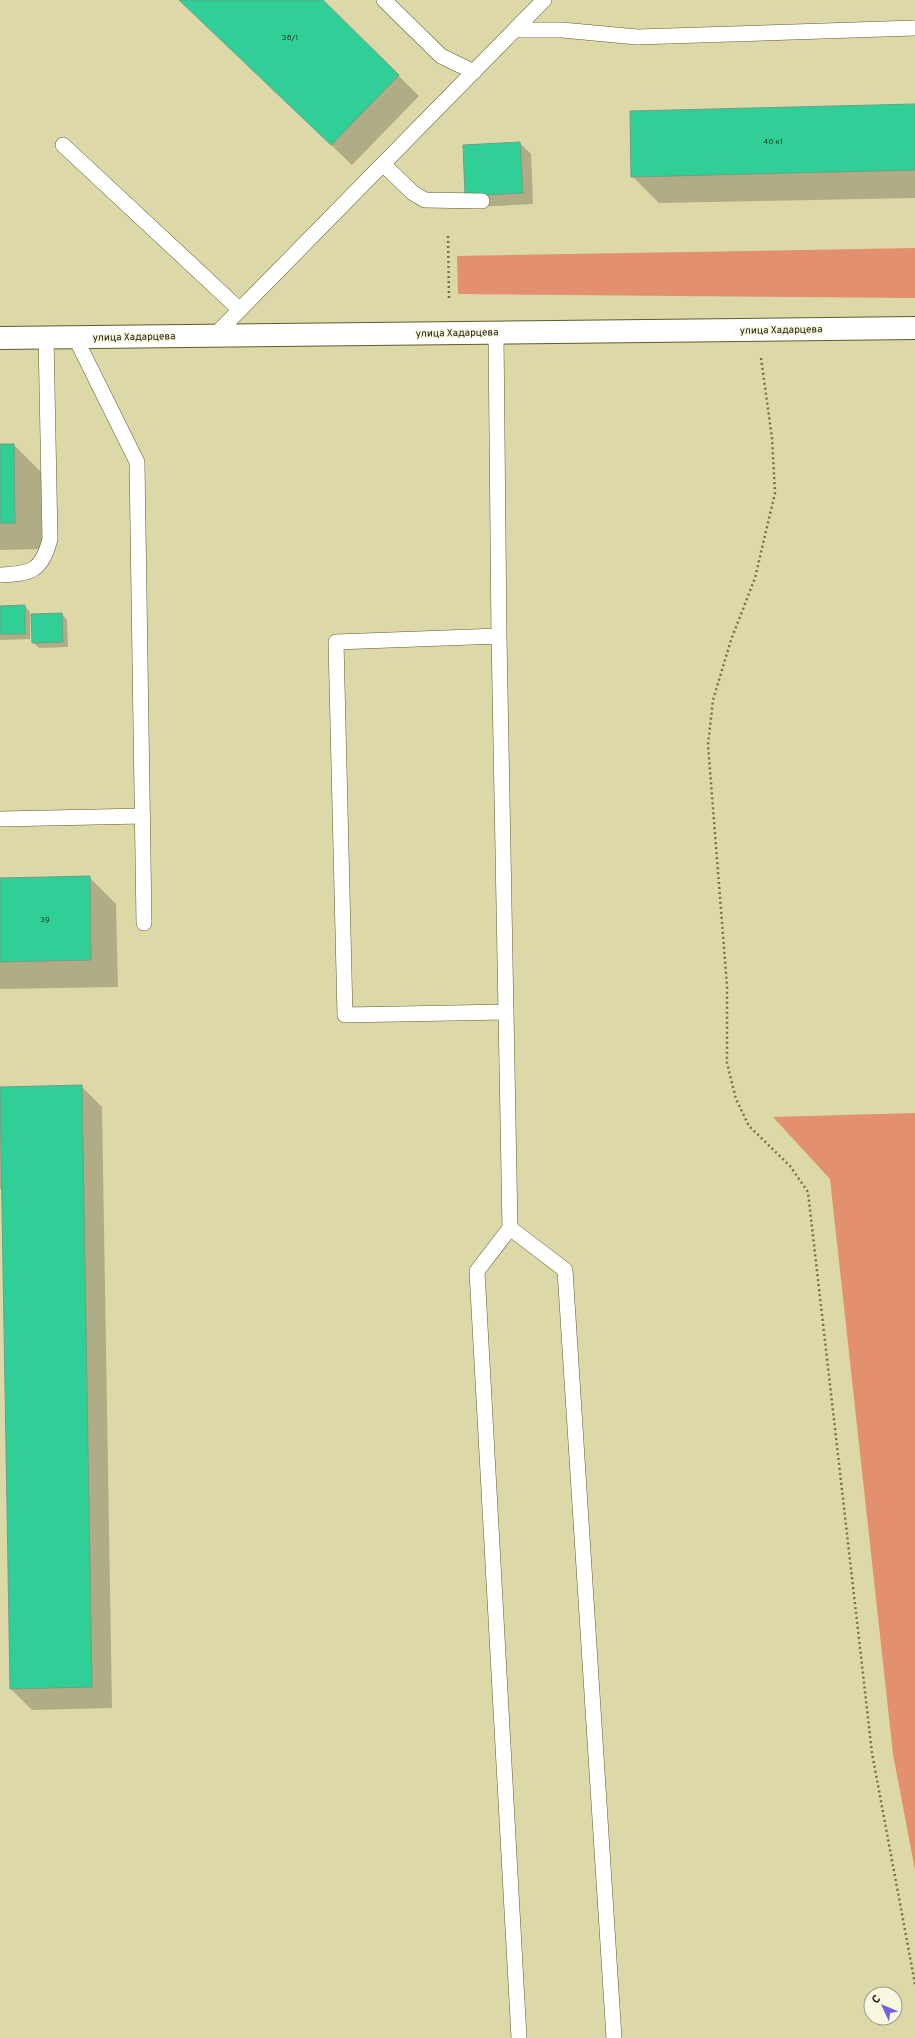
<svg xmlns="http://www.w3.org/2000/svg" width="915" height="2038" viewBox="0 0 915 2038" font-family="Overpass,sans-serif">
	<rect width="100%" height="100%" fill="#dcd8a7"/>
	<path fill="#e2906d" d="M915,248V298L458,294L457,256Z
		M915,1113V1870L893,1754L830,1179L773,1117Z"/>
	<path fill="#0003" d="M179,0H322L419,96L352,165Z
		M915,105V198L659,203L632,176Z
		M520,143L531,154L533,204L477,207L464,146Z
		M0,445H14L41,472L42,549L0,550Z
		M25,606L30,612V639L0,640V607Z
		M62,614L67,620L68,647L39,648L33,642Z
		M89,877L116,904L118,987L0,989V878Z
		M81,1086L102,1107L112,1708L32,1710L11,1689L2,1189H0V1088Z"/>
	<path fill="#30cf97" stroke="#6ea088" d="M179,0H323L399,75L331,145Z
		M915,104V170L631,177L630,111Z
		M520,142L523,193L465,196L463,145Z
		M0,444H14L15,523H0Z
		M25,605V634H0V606Z
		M62,613L63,642L32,643L31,614Z
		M90,876L91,960L0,962V878Z
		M82,1085L92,1687L10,1689L0,1087Z"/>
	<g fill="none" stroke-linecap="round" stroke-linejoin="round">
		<g stroke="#605c2f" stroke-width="16">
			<path id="service" d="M384,0L441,56L474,72
				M515,30H562L637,37L915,28
				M63,145L240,310
				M383,164L413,193L425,200L482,201
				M496,332L499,636L510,1228L477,1271L519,2038
				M215,335L544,0
				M75,337L137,462L144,923
				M0,575C31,574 42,571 50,539L46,337
				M499,636L336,642L345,1015L506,1012
				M0,819L143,816
				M510,1228L565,1270L614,2038"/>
		</g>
		<g stroke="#605c2f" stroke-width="24">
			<path id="tertiary" d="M0,338L915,328"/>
		</g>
		<path stroke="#737050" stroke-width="2.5" stroke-dasharray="2 3" stroke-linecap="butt" d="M448,236L449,300
			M761,358L772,438L775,493L755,578L731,640L713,700L708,745L727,986V1063L736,1099L749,1126L790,1166L808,1192L872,1753L915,1984"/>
		<use href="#service" stroke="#fff" stroke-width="15"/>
		<use href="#tertiary" stroke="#fff" stroke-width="22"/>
	</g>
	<g text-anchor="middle" stroke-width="3" stroke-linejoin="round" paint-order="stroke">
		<g font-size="8" fill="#1d4429">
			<text x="290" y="40">38/1</text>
			<text x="773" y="144">40 к1</text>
			<text x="45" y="922">39</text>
		</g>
		<g font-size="10" fill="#171504" stroke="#f9f7df">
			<text transform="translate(781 329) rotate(-1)" y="4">улица Хадарцева</text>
			<text transform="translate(457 332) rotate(-1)" y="4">улица Хадарцева</text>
			<text transform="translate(134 336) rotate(-1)" y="4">улица Хадарцева</text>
		</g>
	</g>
	<g transform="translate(883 2006) rotate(314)"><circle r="19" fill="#f9f7df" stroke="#9f9d87"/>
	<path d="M0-3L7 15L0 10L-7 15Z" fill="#6f63dd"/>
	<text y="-6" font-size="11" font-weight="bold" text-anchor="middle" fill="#171504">С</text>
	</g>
</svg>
